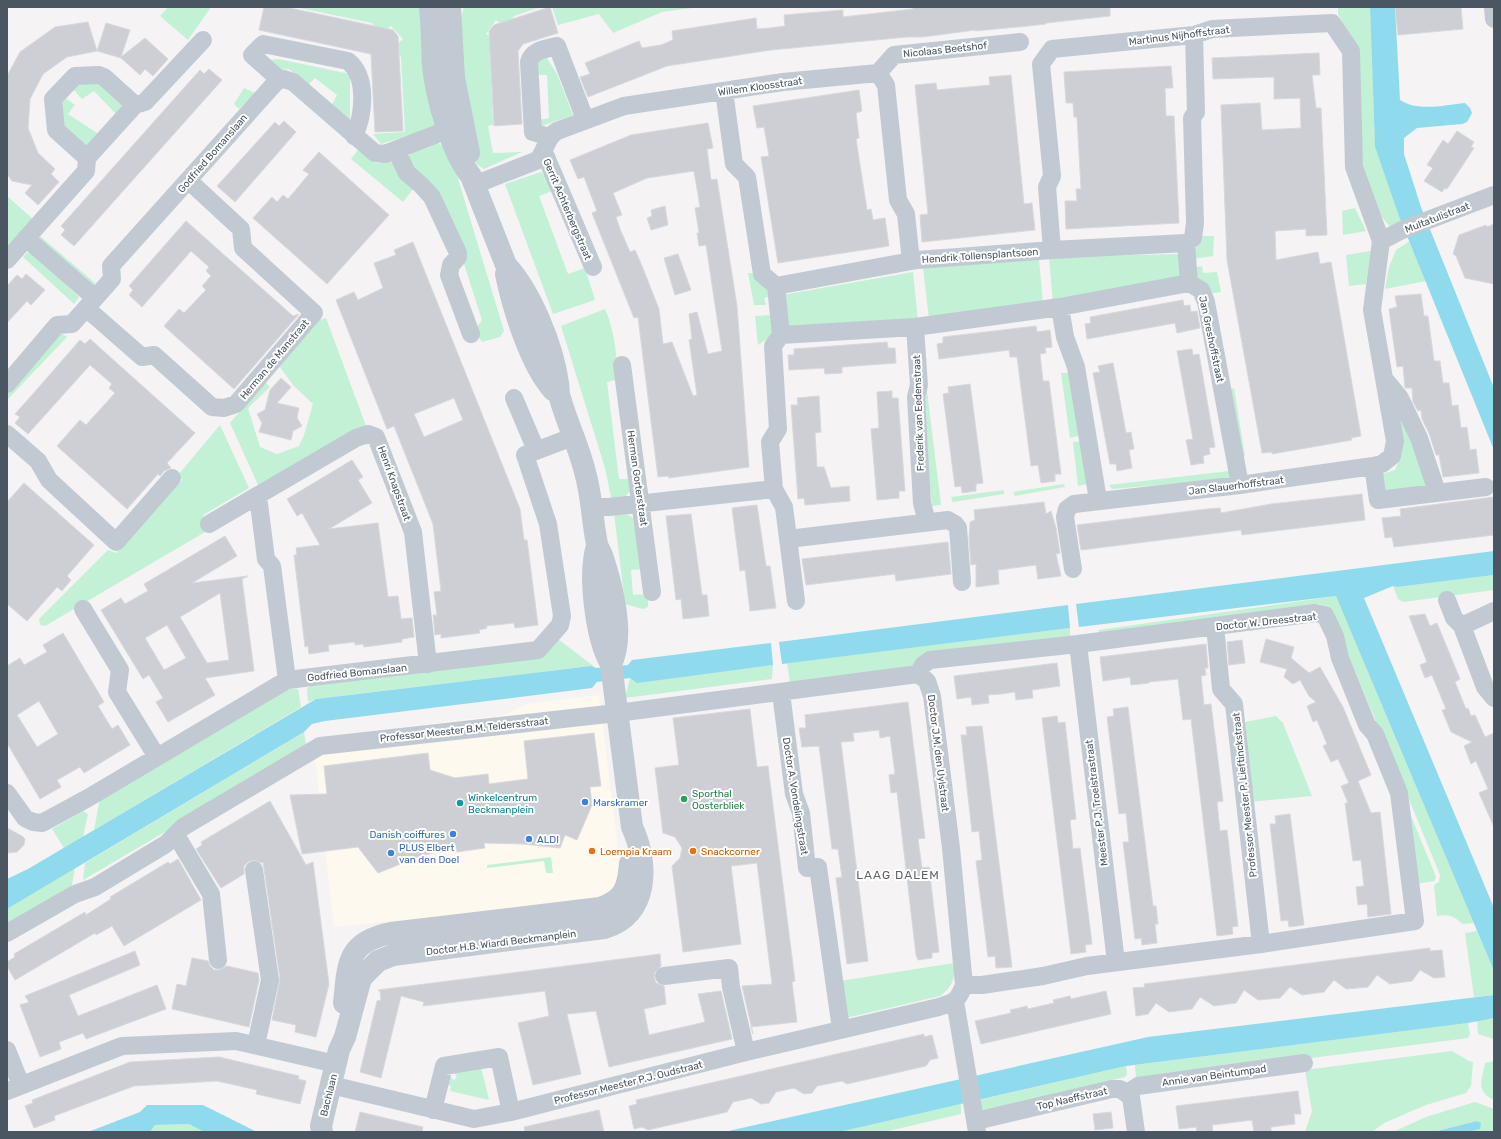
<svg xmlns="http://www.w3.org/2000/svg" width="1501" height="1139" viewBox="0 0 1501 1139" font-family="Rubik,sans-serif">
	<rect width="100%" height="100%" fill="#f5f3f3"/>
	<path fill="#fdf9ef" d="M599,695L619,857L618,878L610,892L596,900L577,903L334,927L313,740L318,737L504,715L526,704Z"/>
	<path fill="#c3f1d5" d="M168,7H211L188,40L160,16Z
		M295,7H421L437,117L434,126L430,129L381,144L373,134L405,132L401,57L393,48L403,39L391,26L381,34L372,23Z
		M464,7H540L514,16L506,28L496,20L486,34L497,42L490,53L493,125L488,126L493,153L522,152L484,169L476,164L463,101L459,24Z
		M552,7H700L662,12L613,33L599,14L558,25Z
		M1338,7H1370L1375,147L1402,221L1390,227L1382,217L1362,170L1356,49L1338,14Z
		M545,55L557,74L573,115L539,127V120L549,118L547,75H536V64Z
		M278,59L350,74V121L331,106L337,95L315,78L308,85L289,69L280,70L270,60Z
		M99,80L125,106L116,114L94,91L82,99L71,87L74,83Z
		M244,88L255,93L239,109L234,104Z
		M63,96L75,105L68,114L100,135L87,147L62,125L59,97Z
		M437,142L450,152L504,331L500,337L482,342L475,330L482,320L457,242L407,162L410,152Z
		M358,150L375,163L393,162L413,189L403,202L351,159Z
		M541,172L547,178L552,191L539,196L568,274L585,268L595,300L553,314L505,184Z
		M7,196L34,220L7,251Z
		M1355,208L1366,231L1343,235L1342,211Z
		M40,236L95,283L94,289L38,241Z
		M1203,236H1214L1213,256L1193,259L1192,250L1198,245Z
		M1410,241L1426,281L1385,289L1389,267L1396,250Z
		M30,250L79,297L74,304L23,257Z
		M1371,251L1366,284L1349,286L1346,255Z
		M1181,254L1184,280L1053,304L1049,257Z
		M1039,259L1043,304L929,319L923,268Z
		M1202,266L1203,273L1217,272L1221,292L1207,294L1194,281V268Z
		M913,272L918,321L785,328L782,295Z
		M748,273H757L772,296L764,298L766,305H754Z
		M605,309C615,331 616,355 619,379L607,382L619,479H631L632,489L622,500L612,502L605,468L561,326Z
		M772,315L777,332L758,345L755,316Z
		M326,318L366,426L259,487L230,423L265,382L270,387L248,408L260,447L277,454L299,446L304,435L313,404L293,385L280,367L316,321Z
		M61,333L67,337L7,400V393Z
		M1061,373H1071L1082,435L1070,438Z
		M1234,388L1245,456L1240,457L1229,390Z
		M920,391H927L941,505L932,506Z
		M1393,397L1419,454L1427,488L1381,495L1379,475L1395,470L1402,454Z
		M220,425L249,488L203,515L205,532L45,626L40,625L39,619L108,550L116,553L182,480L179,474Z
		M1084,441L1091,483L1078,486L1073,442Z
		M1229,471V479L1112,489L1109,485Z
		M1064,484L1065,487L1015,496L1013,492Z
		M1004,490V494L953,502L951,497Z
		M624,512L637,521L642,569L631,570L633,595L648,594V607L643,609L625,604L614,513Z
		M1494,575V590L1403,602L1398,599L1393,586L1397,587Z
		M1336,596L1353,635L1474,923L1462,924C1455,916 1448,914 1437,916L1434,885L1439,882L1440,875L1408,797L1407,787L1402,784L1328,606L1318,604L1099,634V630Z
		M1070,628V639L924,656L912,666L790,683L787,663Z
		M558,639L596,668L591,666L316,699L308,702L307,689L310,686Z
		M773,665L772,679L625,698L630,678L637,682Z
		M288,688L298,689L301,707L94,830L100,798Z
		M1276,716L1283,723L1312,796L1250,802L1245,722Z
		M304,732L306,745L175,826L83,880L85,863Z
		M1407,806L1436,877L1434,881L1415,884Z
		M83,811L88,814L83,837L64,848L52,829Z
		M551,857L553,873H546L544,861L487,868V865Z
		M75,868L72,885L69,889L7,927V909Z
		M1477,931L1494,971V995L1474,997L1465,933Z
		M954,963C955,979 953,986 940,996L846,1018L840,981Z
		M1494,1018V1039L1478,1034L1477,1020Z
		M1468,1023L1470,1034L1468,1038L1138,1080L1136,1079L1135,1065Z
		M1452,1051L1469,1061L1473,1062L1471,1086L1466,1093L1426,1105L1384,1123L1372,1132H1305L1312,1111L1305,1070Z
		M1494,1061V1100C1475,1091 1482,1080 1485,1063Z
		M1126,1066L1127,1074L1125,1077L982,1111L979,1100Z
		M481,1067L489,1100L450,1091L451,1086L445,1084L450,1077L454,1080L457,1077L453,1071Z
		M1475,1102L1494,1109V1132H1468L1480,1129L1477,1121L1433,1132H1393L1426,1117Z
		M961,1103V1114L884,1132H839Z
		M189,1124L204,1132H150L155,1125Z"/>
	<path fill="#90daee" d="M1370,7H1395L1400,100C1418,112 1445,105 1465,103L1470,108L1472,113L1467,122L1462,124L1417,128L1404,138V154L1421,207L1494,388V450L1399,216L1375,147Z
		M1494,551V575L1397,587L1393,586L1364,598L1494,908V971L1336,596L1079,627L1076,604Z
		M1068,605L1070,628L782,664L779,642Z
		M771,643L773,665L637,683L630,678L597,682L592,688L325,721L312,724L304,732L7,909V879L28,869L316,699L591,666L596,668L628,665L632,660Z
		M1494,995V1018L1468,1023L1126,1066L839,1132H724L1148,1037Z
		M147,1105H203L257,1132H204L189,1124L155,1125L150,1132H88L140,1112Z
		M1477,1121L1481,1123L1480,1129L1468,1132H1433Z"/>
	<path fill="#cdcfd5" stroke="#d7d9de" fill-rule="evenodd" d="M264,7H285L393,30L398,36L403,131L375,132L371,54L259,30Z
		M550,7L558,33L523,44L518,51L522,124L494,126L489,31L494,25Z
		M913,7H1110V16L1046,23V24L1028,26L975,31V30L923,37H907L771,50L667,66L588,97L580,77L590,74L585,63L639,41L642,48L661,45L673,40L672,31L756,18L757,29L770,28L785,26L784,15L843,10V17L913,9Z
		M1395,7H1461L1463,29L1398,35Z
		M88,22L97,51L106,23L130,30L121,57L145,38L168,59L153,76L145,69L140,75L121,58L97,51L67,57L43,74L30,99L28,128L38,153L55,169L51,174L59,182L38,205L25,193L32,185L12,181L7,174V76L20,52L55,27Z
		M1319,53L1320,75H1312L1316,108H1321L1327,235L1306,236V229L1275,231L1276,260L1318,252L1320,264L1331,262L1361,436L1351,438L1352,440L1272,454V452L1262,453L1227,260L1221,105L1260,103L1262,130L1301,128L1300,98L1274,99V77L1213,79L1212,58Z
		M1171,66L1173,88H1165L1166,116H1174L1179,223L1066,229L1065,201H1077L1076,189H1081L1077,117H1074L1073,103H1066L1064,72Z
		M209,69L222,80L74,246L61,235L65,230L61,226L200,70L204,74Z
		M1011,75L1024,204L1032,203L1035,230L922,242L920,215L928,214L915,85L936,83L937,90L990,85L989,77Z
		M859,90L862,111L856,113L859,138L856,139L867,210L871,209L873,220L885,218L889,246L778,263L761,157L769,156L764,127L757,128L753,106Z
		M284,121L296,132L235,202L217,186L275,122L279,126Z
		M708,123L713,148L707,149L711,180L717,179L737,306L749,467L669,478L668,476L658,477L638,317L634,318L592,213L597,211L584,177L578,179L570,160L631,135ZM694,171L700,207L695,208L699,233H697L699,246L706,245L722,351L708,354L697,312L689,314L692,339L689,340L697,395L693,396L672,342L663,344L659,309L640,261L635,250L630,252L620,229L616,217L622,215L613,193L647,178Z
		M1457,131L1474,142L1471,147L1474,148L1447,189L1445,188L1442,192L1424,181L1433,168L1427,165L1443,140L1448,144Z
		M319,152L389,215L327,284L253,218L272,197L277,202L283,195L288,199L309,174L303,170Z
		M665,206L668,225L651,230L647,218L652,216L651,210Z
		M186,221L293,316L299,314L234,389L164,326L179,309L184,313L206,290L202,286L211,276L206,271L209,267L191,251L142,307L129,295L133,290L129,286Z
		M1494,224V284L1465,278L1456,256L1453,254L1459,235L1486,225L1487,227Z
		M413,242L520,509L524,540H527L538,625L515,628L514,623L486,626L487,628L479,630L480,633L441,638V634L435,635L433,615H437L434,592L441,591L433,524L394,426L387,429L336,300L354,292L358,300L383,288L374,263L396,255L394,250ZM454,398L463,420L424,437L414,414Z
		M678,254L691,290L675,295L664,258Z
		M26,274L45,290L31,305L27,301L7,323V286L17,275L22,279Z
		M1421,294L1424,316H1428L1434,361H1440L1443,383H1449L1452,406L1458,405L1461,428L1467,427L1470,450L1476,449L1479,473L1443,477L1439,455H1436L1429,433L1422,419L1421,410L1418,411L1413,402L1412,388H1405L1403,366L1397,367L1389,309L1397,307L1395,296Z
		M1183,300L1184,306L1190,305L1191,312L1197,311L1200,328L1177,333L1175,323L1087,339L1085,324L1091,323L1090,317Z
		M1036,326L1037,332L1050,330L1052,347L1045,348L1046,353L1040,354L1043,381H1049L1061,474H1055V481L1041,483L1038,465L1031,466L1017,357H1010L1009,350L939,359L937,344L943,343V337Z
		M90,339L195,433L167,463L171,468L164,471L160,476L158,474L127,509L57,446L80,420L86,425L115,393L109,388L112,384L90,365L28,434L15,423L20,417L15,414L32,395L80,340L85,344Z
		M887,342L888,348H895L896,363L842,367V373L825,374L824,368L789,370L788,355H794V349Z
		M1192,349L1193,355L1199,354L1215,447L1209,448L1210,454L1203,456L1204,463L1191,465L1186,440L1193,439L1177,351Z
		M1113,363L1126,433L1131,432L1134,449L1129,450L1132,468L1117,471L1116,464H1110L1093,373L1100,372L1098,366Z
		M281,378L291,387L277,403L299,408L297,418L302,426L293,431L291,440L259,432L262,423L257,414L265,410L270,390Z
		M970,384L983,483L976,484V491L962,493L961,486L955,487L943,394L949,393L948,387Z
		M892,391V398H898L905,491H899V498L877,500L871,429L879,428L877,392Z
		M819,396L821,432L815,433L817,467H824L831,488L849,486L850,501L805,505L804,498L798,499L791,405H798L797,398Z
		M352,460L363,477L358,480L372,503L329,529L378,523L388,597L398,596L401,619L412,618L414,637L402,639V642L364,647L363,644L355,645V642L328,645L329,651L309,654L308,646L305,647L294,555H297L296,548L320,545L302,513L297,516L287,499Z
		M24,483L94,545L67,576L71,580L62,591L57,587L27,621L7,604V502Z
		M1362,494L1365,520L1242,535L1241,530L1081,550L1077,525L1207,509L1220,508L1221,513L1271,504Z
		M1494,497V535L1394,547L1392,537L1385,538L1382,518L1401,516L1400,509Z
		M1044,502L1046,514L1051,511L1056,528L1060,553L1056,554L1061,576L1038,579L1036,565L998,570L999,584L976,587V564L971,565L969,539L970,522L975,520L974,510Z
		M757,505L766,566H770L776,608L750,611L745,570L740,571L732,508Z
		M691,514L702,595H707L709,616L683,619L681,599L676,600L666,516Z
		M225,536L237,556L192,583L248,576L242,579L254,671L205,678L215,695L168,722L156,702L163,698L149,675L143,679L101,610L121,598L125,604L148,591L144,584ZM220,593L229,660L207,663L180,617ZM167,625L186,658L164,670L145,638Z
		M948,542L951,574L896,581L895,574L806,585L802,559Z
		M1425,614L1430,626L1437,623L1460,679L1455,682L1466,709L1468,708L1471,716L1475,715L1485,737L1494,733V827L1479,793L1488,789L1476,761L1471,764L1464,746L1472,742L1451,732L1442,710L1446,709L1432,675L1425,678L1420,665L1427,662L1409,616Z
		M63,633L104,702L98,706L112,729L118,725L130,745L84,773L80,767L57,780L61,787L40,799L7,743V666L20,658L24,665L47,652L43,645ZM39,701L58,734L37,747L17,715Z
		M1266,639L1294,647L1291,658L1309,673L1320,667L1343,707L1371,775L1358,781L1371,813L1380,812L1391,914L1368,917L1367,904L1358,905L1356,887L1364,886L1361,860L1353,861L1345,803H1348L1341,786L1349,783L1338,759L1331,762L1323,746L1327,744L1317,720L1313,722L1307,706L1316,702L1309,696L1300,680L1293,684L1284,677L1287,669L1260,662Z
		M1242,640L1245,663L1229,665L1227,642Z
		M1206,644L1208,668H1205L1206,675L1201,676L1204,705L1211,704L1223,801L1217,802L1220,831L1227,830L1238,926L1232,927L1233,934L1217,936L1191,719L1183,720L1178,679L1149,682V683L1131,685L1130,677L1103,681L1100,657Z
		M1057,663L1060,686L1032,690L1033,698L1016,700L1015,692L1001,694L988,695L989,703L972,705L971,697L957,699L954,676Z
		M908,702L925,838L918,839L922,868L929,867L939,952L932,953V958L918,960L916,955L897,792L891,793L889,775L895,774L890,736L880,738L879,730L853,733L854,741L841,742L868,961L847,964L836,878L842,877L838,849H832L819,746L802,747L799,728H806L805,715Z
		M1128,707L1153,906H1156L1158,924H1155L1157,943L1142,945L1141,938L1135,939L1123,842H1129L1126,813L1119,814L1107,717L1114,716L1113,709Z
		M750,709L757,767L768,766L795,981L792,982L797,1022L751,1027L753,1034L742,986L772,984L757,863L731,866L741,944L683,952L672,866L680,858L682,848L675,837L663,833L655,768L679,765L673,718Z
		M1057,716L1058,723L1065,722L1076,819L1070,820L1073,849L1080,848L1092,944L1085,945L1086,952L1071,954L1042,718Z
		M982,726L1012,967L996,968L995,956L988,957L976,861L982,860L979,831L972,832L961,735H967L966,727Z
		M594,733L601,786L590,787L592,805L577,840L565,835L560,848L523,844L484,843L485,848L457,852L456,847L418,857L378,873L358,847L302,854L290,795L327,794L324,766L428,753L430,770L455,778L488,774L489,784L528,779L524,741Z
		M270,801L306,865L313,862L329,984L316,1037L295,1032L296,1025L272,1020L280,979L263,862L262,863L253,860L248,862L244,866V874L221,888L196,849L202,845L201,842Z
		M1290,814L1304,925L1289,927L1288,920L1281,921L1270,824H1276L1275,816Z
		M7,828L22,836L25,839L24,845L17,852L7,853Z
		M178,859L201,900L124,946L112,926L96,935L95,933L15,980L7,966V962L15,957L14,954L85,912L86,915L111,899L110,897L168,862L170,864Z
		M1430,948V951L1442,950L1445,977L1434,978L1420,970L1412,981L1390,984L1377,975L1368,987L1346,989L1334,980L1324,992L1302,995L1290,987L1280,998L1258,1000L1244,990L1236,1003L1214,1006L1200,997L1192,1009L1169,1012L1156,1003L1148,1014L1136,1016L1133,988L1145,987L1144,984Z
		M135,951L140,965L69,995L78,1016L157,985L166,1009L86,1039L83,1033L59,1042L61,1049L40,1057L20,1005L29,1002L25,996Z
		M660,954L661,966L655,972L654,977L656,983L664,986L666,1004L644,1009L649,1035L705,1022L698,994L721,991L732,1039L609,1067L596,1011L567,1014L581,1074L533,1085L518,1023L549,1016L545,991L423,1006L424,1002L401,996L381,1078L360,1072L377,1001L381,1000L380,991L378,990Z
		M192,958L208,961L210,966L214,970H219L227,966L258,973L259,980L249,1027L172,1009L177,984L186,986Z
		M1106,991L1111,1014L981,1044L975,1021L1011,1013L1010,1010L1019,1008L1027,1006L1028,1009L1054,1003L1053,1000L1070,996L1071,999Z
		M924,1034V1037L932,1035L938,1058L930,1060L926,1066L847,1084L842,1081L817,1086L812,1093L804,1094L794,1088L776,1092L769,1103L761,1104L751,1098L733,1102L727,1112L648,1130L642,1127L634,1129L629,1106L637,1104L636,1100Z
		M219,1057L299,1076L298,1079L306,1081L300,1104L256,1094L257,1090L217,1081L134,1086L54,1116L55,1120L34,1128L25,1106L33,1103L32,1100L130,1062Z
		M1298,1091L1301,1114H1294L1295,1124L1271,1127V1132H1254L1252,1120L1212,1125L1213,1132H1197L1196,1127L1179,1129L1176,1106Z
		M599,1110L604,1132H525L524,1127Z
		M360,1112L423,1127L422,1132H355Z
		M1111,1112L1113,1128L1095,1130L1093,1114Z"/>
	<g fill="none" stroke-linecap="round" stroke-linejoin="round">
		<path stroke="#c1cad2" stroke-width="18" d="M1493,7L1494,19
			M1194,35L1196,112L1192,118L1195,223L1193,238L1186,243L1189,283L1201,290L1206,302L1240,485
			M878,73L894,55L1020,42
			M280,80L252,55L263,44L348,61C368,77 364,115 354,136
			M724,91L734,164L747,177L762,274L776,286L781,335L773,346L778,429L770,442L774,489L784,507L796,601
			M549,137L533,132L529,62C532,50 546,49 557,46L585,119
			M396,150L407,173L421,185L432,197L458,253V257L451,265L449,275L471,334
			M544,152L593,267
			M87,158L56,130L53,99L75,76L99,75L104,77L135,105
			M474,185L538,160C546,150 546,137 557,131L624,106L783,82L878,73L886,85L898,200L906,214L911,261
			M26,238L95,298
			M1381,241L1402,230L1494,195
			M1052,250L1047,187L1052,176L1041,64L1052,49L1194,35L1212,29L1332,23L1351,51L1354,167L1381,241L1372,310L1395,441L1392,456L1382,464L1373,466L1240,485L1074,504L1067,509L1065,517L1073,569
			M7,260L86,171L87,158L135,105L145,102L203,40
			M776,286L917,260L1052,250L1186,243
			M1060,307L1065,337L1076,367L1098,500
			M86,308L142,357L154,355L212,407L224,408L236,404L314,313L243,248L241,229L188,180
			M915,327L919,385L916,397L922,503L927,522
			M781,335L915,327L1060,307L1189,283
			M622,365L652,592
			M1386,381L1400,398L1419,438L1437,492
			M7,384L57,325L72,324L112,279L111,266L277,81L284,79L293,82L375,153L385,154L460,125
			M514,398L536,450
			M7,434L38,461L49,480L116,542L172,478
			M1373,466L1378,500L1486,487
			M258,496L266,559L272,566L287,680
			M593,507H609L774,489
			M209,524L356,438L368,434L376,437L413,532L428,664
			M788,539L948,520L955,524L958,528L962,582
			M1447,600L1454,618L1462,626
			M83,609L120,670L117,692L157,757
			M1494,611L1462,626L1485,687L1494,698
			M1215,626L1221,689L1234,704L1261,944
			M1078,644L1116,962
			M918,674L923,665L930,660L1078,644L1315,613L1325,615L1335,636L1340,658L1367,725L1375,734L1399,793L1415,921L1261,944L1087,966L1043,976L982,985H964
			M781,693L794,794L801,813L807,868L818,867L841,1029
			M7,793L25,818L33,822L42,823L88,798L287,680L538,650L560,625L562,616L548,524L525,455L575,436
			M176,835L211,894L218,960
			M254,870L270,980L256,1045
			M7,933L75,894L95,887L166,844L183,827L320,746L617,713L918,674L927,681L932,696L951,848L964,985C958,1001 955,1002 939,1007L746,1052L511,1112L474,1119L331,1085
			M664,976L729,968L731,987L746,1052
			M955,1001L977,1132
			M7,1050L21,1085
			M7,1091L122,1046L236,1041L336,1064
			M1127,1093L1138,1086L1304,1063
			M433,1110L444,1066L499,1057L511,1112
			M976,1121L1112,1089H1120L1131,1097L1136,1132"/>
		<path stroke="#c1cad2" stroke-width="22" d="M430,7C432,26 432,46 433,66C436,96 451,152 471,176L506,265C531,292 553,346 558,383C559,388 558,393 560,398C567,423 579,447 585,472C592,496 592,520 597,544C598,549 602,553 603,558C612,586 625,636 611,664
			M450,7L454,78L469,153
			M506,274C513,308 530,364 553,390
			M344,1003C348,965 346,942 391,933L600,908C625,900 628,887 630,864
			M322,1132L321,1126L339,1050L345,1037L361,978L378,961L393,955L604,928C649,916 649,863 632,827L611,664C596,639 588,574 597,546"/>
	</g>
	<circle fill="#2e9e5b" stroke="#fff" stroke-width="1.5" cx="684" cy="799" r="4"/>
	<g fill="#3f7fe0" stroke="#fff" stroke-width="1.5">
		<circle cx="585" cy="802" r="4"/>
		<circle cx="453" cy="834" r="4"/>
		<circle cx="529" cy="839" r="4"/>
		<circle cx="391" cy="853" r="4"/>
	</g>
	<circle fill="#0f9aa8" stroke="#fff" stroke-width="1.5" cx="460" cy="803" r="4"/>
	<g fill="#e8710a" stroke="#fff" stroke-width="1.5">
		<circle cx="592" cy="851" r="4"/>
		<circle cx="693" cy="851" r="4"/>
	</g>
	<g text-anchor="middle" stroke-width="4" stroke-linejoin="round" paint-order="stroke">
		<g font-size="10" fill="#4a5661" stroke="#fff">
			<text transform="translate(1179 35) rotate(-7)" y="4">Martinus Nijhoffstraat</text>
			<text transform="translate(945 49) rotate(-6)" y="4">Nicolaas Beetshof</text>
			<text transform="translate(760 86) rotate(-8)" y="4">Willem Kloosstraat</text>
			<text transform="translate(212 153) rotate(-49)" y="4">Godfried Bomanslaan</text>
			<text transform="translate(568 209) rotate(67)" y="4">Gerrit Achterbergstraat</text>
			<text transform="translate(1437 217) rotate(-21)" y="4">Multatulistraat</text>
			<text transform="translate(980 255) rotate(-4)" y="4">Hendrik Tollensplantsoen</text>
			<text transform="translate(1212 339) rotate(78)" y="4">Jan Greshoffstraat</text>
			<text transform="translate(274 359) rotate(-50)" y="4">Herman de Manstraat</text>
			<text transform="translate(918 413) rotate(-92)" y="4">Frederik van Eedenstraat</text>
			<text transform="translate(638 478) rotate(82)" y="4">Herman Gorterstraat</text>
			<text transform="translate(395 483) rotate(70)" y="4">Henri Knapstraat</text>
			<text transform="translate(1236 485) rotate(-7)" y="4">Jan Slauerhoffstraat</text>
			<text transform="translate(1266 621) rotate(-6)" y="4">Doctor W. Dreesstraat</text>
			<text transform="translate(357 672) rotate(-6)" y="4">Godfried Bomanslaan</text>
			<text transform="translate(464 729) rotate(-6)" y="4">Professor Meester B.M. Teldersstraat</text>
			<text transform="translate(939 753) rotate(83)" y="4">Doctor J.M. den Uylstraat</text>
			<text transform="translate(1244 795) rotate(-96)" y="4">Professor Meester P. Lieftinckstraat</text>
			<text transform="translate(796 796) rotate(81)" y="4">Doctor A. Vondelingstraat</text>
			<text transform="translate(1096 803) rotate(-97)" y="4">Meester P.J. Troelstrastraat</text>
			<text transform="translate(501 942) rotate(-7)" y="4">Doctor H.B. Wiardi Beckmanplein</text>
			<text transform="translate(1214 1075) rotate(-8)" y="4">Annie van Beintumpad</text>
			<text transform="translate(628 1082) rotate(-14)" y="4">Professor Meester P.J. Oudstraat</text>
			<text transform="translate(328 1095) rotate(-76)" y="4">Bachlaan</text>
			<text transform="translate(1072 1098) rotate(-13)" y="4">Top Naeffstraat</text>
		</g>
		<g font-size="10" fill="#27864d" stroke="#fff" text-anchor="start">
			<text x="692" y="797">Sporthal<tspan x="692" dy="12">Oosterbliek</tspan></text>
		</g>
		<g font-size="10" fill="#0d838f" stroke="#fff" text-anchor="start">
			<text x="468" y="801">Winkelcentrum<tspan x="468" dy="12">Beckmanplein</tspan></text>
		</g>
		<g font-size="10" fill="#366cbe" stroke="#fff" text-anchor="start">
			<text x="593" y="806">Marskramer</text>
			<text x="445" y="838" text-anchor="end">Danish coiffures</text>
			<text x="537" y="843">ALDI</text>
			<text x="399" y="851">PLUS Elbert<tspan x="399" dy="12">van den Doel</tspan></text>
		</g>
		<g font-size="10" fill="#c56008" stroke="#fff" text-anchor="start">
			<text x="600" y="855">Loempia Kraam</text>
			<text x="701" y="855">Snackcorner</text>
		</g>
		<g font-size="12" letter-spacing="1" fill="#5f6368" stroke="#fff">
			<text x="898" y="879">LAAG DALEM</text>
		</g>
	</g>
	<rect width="1501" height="1139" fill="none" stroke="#4a5661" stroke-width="16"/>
</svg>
